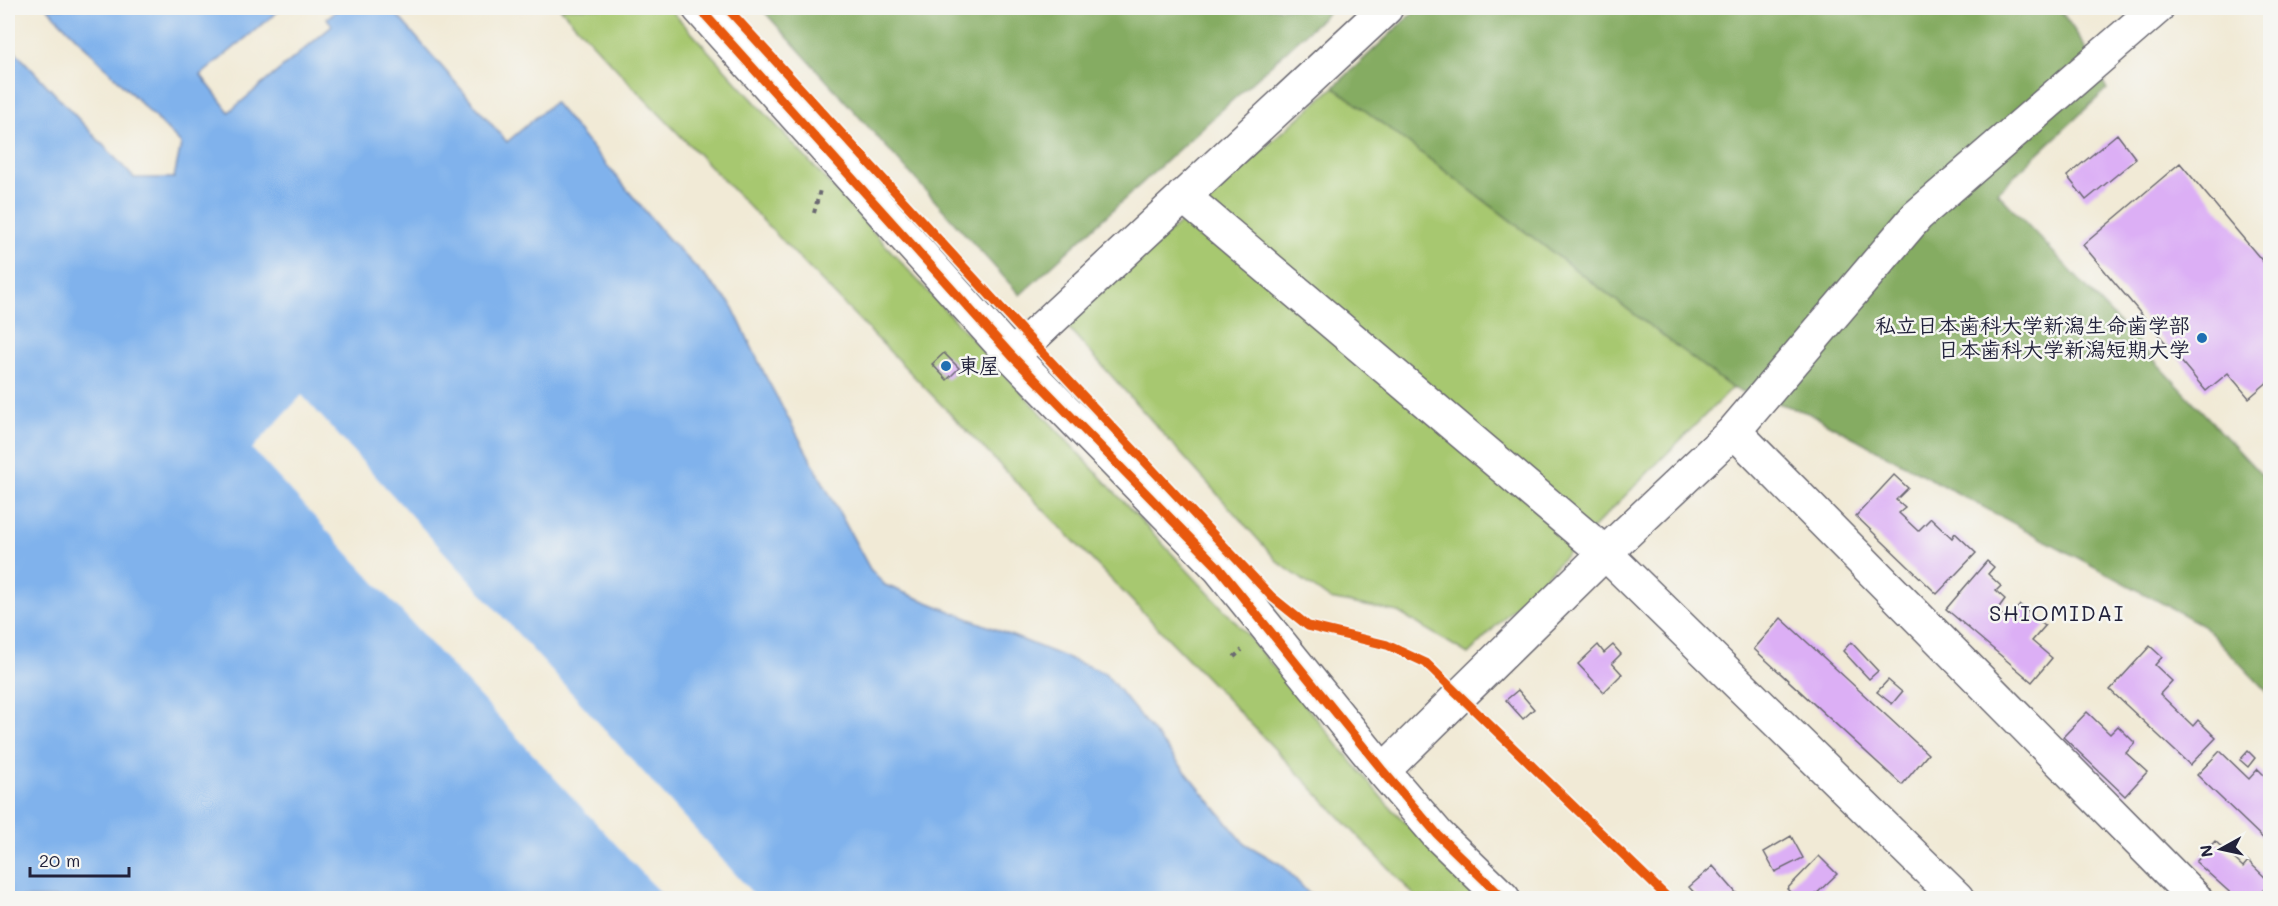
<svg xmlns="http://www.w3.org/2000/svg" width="2278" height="906" viewBox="0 0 2278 906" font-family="Mali,'Klee One',sans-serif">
	<rect width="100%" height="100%" fill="#f6f6f2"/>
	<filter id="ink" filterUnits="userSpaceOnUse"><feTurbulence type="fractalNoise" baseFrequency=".0167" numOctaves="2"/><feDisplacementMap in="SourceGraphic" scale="12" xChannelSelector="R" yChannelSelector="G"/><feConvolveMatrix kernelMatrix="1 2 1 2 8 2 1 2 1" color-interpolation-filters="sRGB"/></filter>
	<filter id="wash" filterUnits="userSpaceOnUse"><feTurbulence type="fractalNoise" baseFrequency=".008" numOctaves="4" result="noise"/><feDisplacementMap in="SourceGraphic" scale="24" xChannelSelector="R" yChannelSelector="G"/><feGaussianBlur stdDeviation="1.35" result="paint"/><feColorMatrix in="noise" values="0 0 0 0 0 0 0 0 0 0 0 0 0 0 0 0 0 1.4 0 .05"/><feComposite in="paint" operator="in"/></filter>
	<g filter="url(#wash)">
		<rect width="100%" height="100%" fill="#f1ead6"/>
		<path fill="#a7c870" stroke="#647556" stroke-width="1.5" d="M560,8H669L933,297L1243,630L1386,803L1481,898H1417L1230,702L638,92Z
			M1334,87L1732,388L1468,654L1398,612L1330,599L1279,563L1065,324Z"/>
		<path fill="#85ac62" stroke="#54674e" stroke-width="1.5" d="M761,8H1333L1020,295Z
			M1418,8H2059L2081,40L2107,89L1997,192L2270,484V695L2203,625L1808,413L1732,388L1334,87Z"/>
		<path fill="#80b2ec" stroke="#516a94" stroke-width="1.5" d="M47,8H282L201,75L229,112L332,26L327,18L340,8H391L507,142L554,102L666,236L731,304L766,377L870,569L885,585L1105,673L1244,843L1282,865L1313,898H8V44L134,178H174L181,144Z"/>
		<path fill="#f1ead6" d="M302,395L757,898H665L252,449Z"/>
		<g id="blocks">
			<path fill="#dcaff5" d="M2117,134L2136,159L2086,200L2067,176Z
				M2180,163L2270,270V380L2249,398L2228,373L2206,391L2083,245Z
				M944,353L959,368L947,380L932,364Z
				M1894,475L1908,488L1896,500L1905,508L1899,513L1918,531L1931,518L1952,538L1955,533L1976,553L1937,594L1856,516Z
				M1987,561L1994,567L1988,574L2001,586L1996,591L2005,599L1997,610L2008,620L2020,605L2045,626L2032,641L2052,658L2032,682L1946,609Z
				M1781,618L1928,754L1902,785L1754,649Z
				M1851,642L1878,671L1869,679L1843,651Z
				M1598,645L1604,653L1613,645L1621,654L1612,663L1622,674L1604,692L1578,664Z
				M2150,646L2162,657L2155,665L2172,681L2160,694L2193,726L2198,720L2216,738L2190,765L2110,690Z
				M1888,680L1902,692L1892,704L1877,692Z
				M1518,690L1534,709L1523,719L1506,700Z
				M2087,712L2110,734L2118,726L2135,743L2126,753L2147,772L2125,796L2063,737Z
				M2220,751L2249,779L2258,769L2270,781V845L2197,775Z
				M2248,751L2255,758L2248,767L2240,760Z
				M1791,836L1803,858L1775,872L1764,852Z
				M2215,841L2243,867L2248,861L2270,882L2257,898H2236L2196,862Z
				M1819,856L1837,874L1812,898H1796L1787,889Z
				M1713,866L1738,895L1734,898H1699L1689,887Z"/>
		</g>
	</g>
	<g filter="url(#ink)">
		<use href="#blocks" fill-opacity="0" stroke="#6a6871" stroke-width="1.5"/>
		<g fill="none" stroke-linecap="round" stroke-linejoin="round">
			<g stroke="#6a6871" stroke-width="36">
				<path id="minor" d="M699,8L1012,356L1219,568L1383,771L1438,835L1503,898
					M1183,196L1605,553L1957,898
					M1012,356L1386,8
					M1734,431L2195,898
					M1383,771L1605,553L1734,431L1917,216L2157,8"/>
			</g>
			<path stroke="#6a6871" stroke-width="4" stroke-dasharray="4.5 4.5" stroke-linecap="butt" d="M814,213L820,190
				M1309,626C1352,638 1404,642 1438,674
				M1234,657L1242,650
				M1484,719L1668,898"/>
			<use href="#minor" stroke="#fff" stroke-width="33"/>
			<g stroke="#f6f6f2" stroke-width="13">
				<path id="cycleway" d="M699,8L1012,356L1219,568L1383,771L1438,835L1503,898
					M727,8L1026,335L1272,597L1308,626L1387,645L1426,663L1668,898"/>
			</g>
			<use href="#cycleway" stroke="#e8590c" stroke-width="9"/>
		</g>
	</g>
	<g fill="#1f6fb2" stroke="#f6f6f2" stroke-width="2">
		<circle cx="2202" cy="338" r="6"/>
		<circle cx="946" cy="366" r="6"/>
	</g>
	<g text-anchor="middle" stroke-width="5" stroke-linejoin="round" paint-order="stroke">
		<g font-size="21" font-weight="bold" fill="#22223b" stroke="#f6f6f2" text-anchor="end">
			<text x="2190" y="333">私立日本歯科大学新潟生命歯学部<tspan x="2190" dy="24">日本歯科大学新潟短期大学</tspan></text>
			<text x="958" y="373" text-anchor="start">東屋</text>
		</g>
		<g font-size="22" letter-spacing="1.5" fill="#22223b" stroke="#f6f6f2">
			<text x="2057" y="621">SHIOMIDAI</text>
		</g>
	</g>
	<rect width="2278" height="906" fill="none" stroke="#f6f6f2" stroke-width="30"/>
	<g transform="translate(2221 849) rotate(262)" stroke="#f6f6f2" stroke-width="4.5" paint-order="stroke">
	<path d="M0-4.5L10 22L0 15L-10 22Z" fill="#22223b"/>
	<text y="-9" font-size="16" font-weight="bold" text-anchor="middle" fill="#22223b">N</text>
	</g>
	<path d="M30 867v9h99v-9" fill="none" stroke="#22223b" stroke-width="3"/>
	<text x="39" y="867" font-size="18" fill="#22223b" stroke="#f6f6f2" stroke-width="4.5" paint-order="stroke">20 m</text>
</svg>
